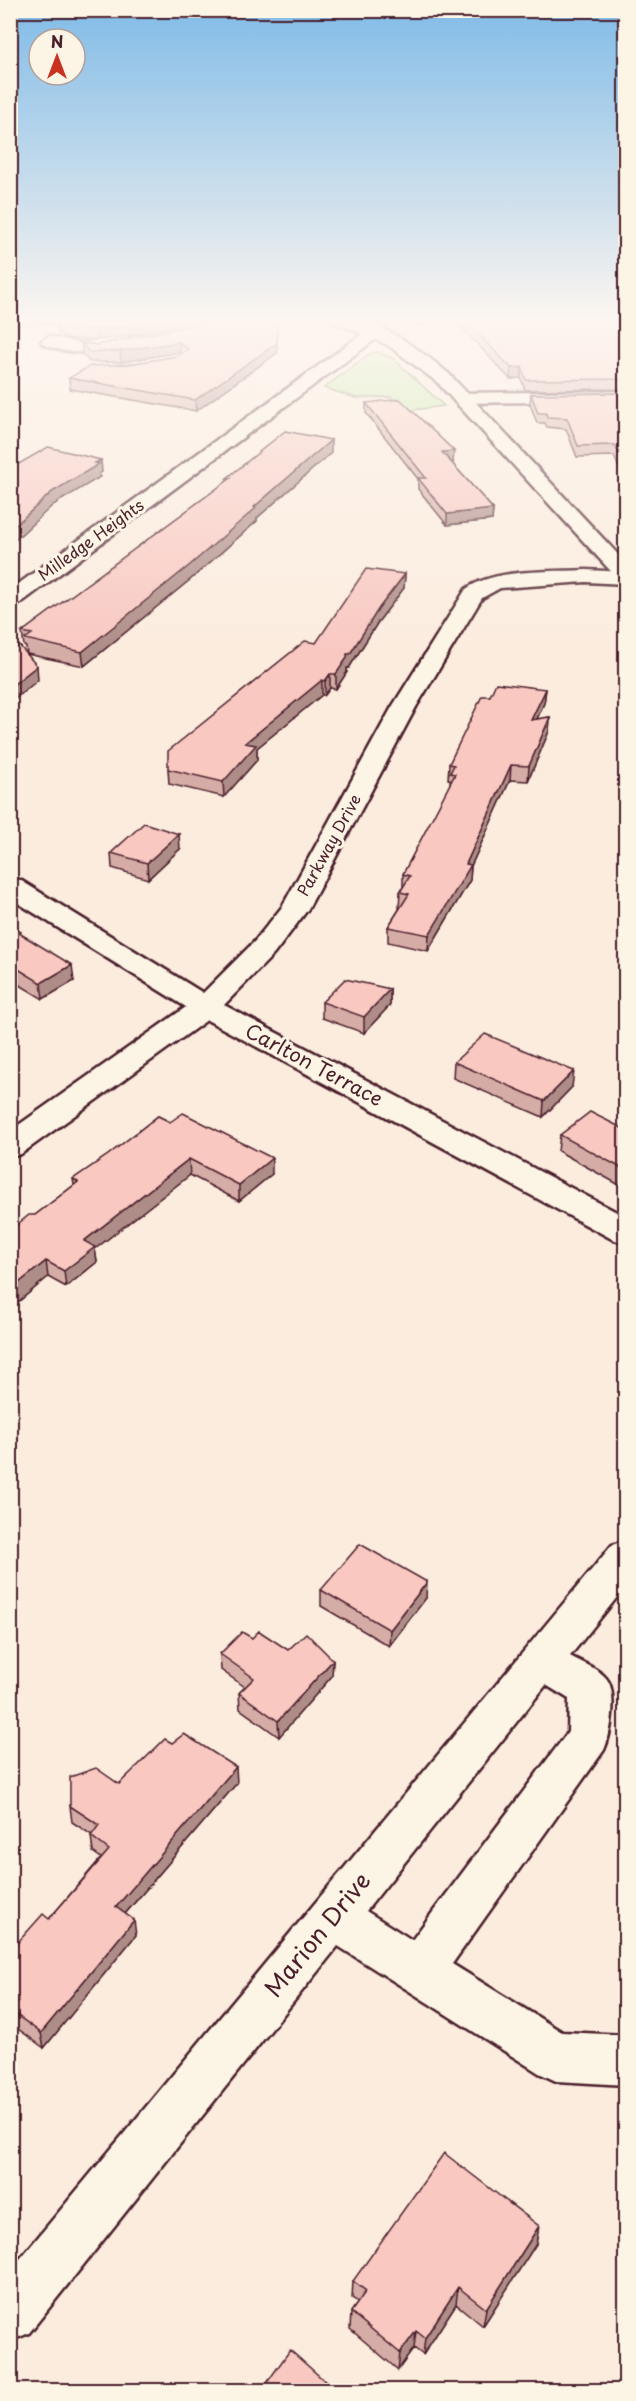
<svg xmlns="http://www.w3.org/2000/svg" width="636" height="2401" viewBox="0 0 636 2401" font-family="'Playpen Sans',sans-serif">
	<rect width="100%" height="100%" fill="#fbecde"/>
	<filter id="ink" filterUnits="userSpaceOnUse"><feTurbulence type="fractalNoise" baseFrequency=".0167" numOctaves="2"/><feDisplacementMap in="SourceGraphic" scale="12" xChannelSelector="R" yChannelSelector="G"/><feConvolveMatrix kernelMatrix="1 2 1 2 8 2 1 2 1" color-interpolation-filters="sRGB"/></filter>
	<g filter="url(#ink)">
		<path fill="#c0eaa6" stroke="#858468" stroke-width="1.5" d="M377,352L394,359L444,406L405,411L391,397L356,398L324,388L369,354Z"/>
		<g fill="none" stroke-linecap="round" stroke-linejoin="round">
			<g stroke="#4a1f2b" stroke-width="5">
				<path id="minor" d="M36,317H65C59,324 42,324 36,317Z
					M375,327L381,329L383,332L381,335L18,605L10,606V590L369,329Z
					M49,336L78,343L127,337L135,342L133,345C102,353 73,357 43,344L41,341Z
					M626,391V401L461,403L455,402L452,398L455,394L461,393Z
					M586,570L626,572V584L586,582L500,588L482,598L416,707L308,909L274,954L224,1005L626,1217V1243L614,1240L207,1020L21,1154L10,1157V1131L186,1007L10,898V878L20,880L203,993L254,942L282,907L392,707L466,589C496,568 550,572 586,570Z
					M626,1540V1586L570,1656C580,1662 598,1668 606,1678C618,1691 611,1735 604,1750L452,1964L562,2032L626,2035V2085L556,2081L539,2073L338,1946L29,2333L10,2341V2271L612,1545ZM546,1685L569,1699L568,1732L412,1940L366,1911Z"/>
			</g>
			<g stroke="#4a1f2b" stroke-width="5">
				<path id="major" d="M329,317C336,317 345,316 352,317C383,323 426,354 449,374L626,563V582L619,580L437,382L388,345L331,320Z"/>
			</g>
			<use href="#minor" fill="#fcf5e5" fill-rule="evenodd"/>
			<use href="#major" fill="#fcf5e5" fill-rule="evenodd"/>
		</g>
		<path fill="#d5aca6" stroke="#4a1f2b" stroke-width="1.5" d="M10,317H35V324L10,325Z
			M53,317H215L139,334L97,340L67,338L59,333Z
			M231,317L277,353L196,411L70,389L69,378L129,364L178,356L181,354L179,352L121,362H90L82,354L81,343L97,345Z
			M398,317H441L420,326Z
			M445,317H626V389L525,390L521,378L510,379L454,319L447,321Z
			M626,393V485L614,456L577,457L566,429L547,427L545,423H537L530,404L531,394Z
			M366,403L453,462H451L493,509L492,520L447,525L418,489V479L366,413Z
			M331,453L257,518V521L191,579L84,666L27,654L26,647L24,646L22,632L227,481V478Z
			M405,574L404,588L378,622L349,668H347V672L336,689L330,688L325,695H322L257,748V760L224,797L169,784L168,769L316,643Z
			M546,689L544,703L537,719L550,717L549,731L528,781L510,780L471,866L470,880L428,951L388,942V927L400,908H399L400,892L403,887V874L450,785V779H448L449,764L490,696Z
			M180,849L148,879L112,868L111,853Z
			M10,925L21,935L74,981L43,999L10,979Z
			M390,989V1005L364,1033L322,1018V1002Z
			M454,1062L572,1087L543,1117L453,1078Z
			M158,1116L272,1174L239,1201L190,1175L95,1249L97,1262L66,1287L48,1277L12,1307L10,1306V1230L35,1215L74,1185L73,1179L108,1155Z
			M626,1130V1185L623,1187L558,1151L560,1135Z
			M321,1590L426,1598L389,1646L321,1606Z
			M252,1638L288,1650L333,1660L332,1676L279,1737L240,1709L239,1693L245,1687L221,1670L220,1654Z
			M237,1783L125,1914L136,1935L44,2048L10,2023V1951L49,1919L101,1858L93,1852L91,1836L92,1835L72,1822L70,1806L119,1784Z
			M539,2226L536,2244L483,2326L456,2304L423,2355L414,2348L398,2370L350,2329L351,2312L358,2302L352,2298L353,2281Z"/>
		<path fill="#ae8c87" stroke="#4a1f2b" stroke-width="1.5" d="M169,317H215L139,334L97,340L96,330Z
			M420,317H441L420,326Z
			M448,317H454V319L447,321Z
			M277,326V353L196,411L195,400Z
			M179,342V352L121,362L120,351Z
			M522,367L521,378L510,379L511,368Z
			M331,440V453L257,518V521L191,579L84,666L82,652L254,507Z
			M454,451L453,462L442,463V452Z
			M101,460L102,472L99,474L100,477L53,505L11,544L10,530L52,492Z
			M493,509L492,520L447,525V514Z
			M405,574L404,588L378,622L349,668H347V672L336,689V674L347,654L379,608Z
			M37,666L38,680L10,703V687Z
			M330,674V688L325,695V681Z
			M322,680V695L257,748V760L224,797L223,782L245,743Z
			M546,689L544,703L530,734L531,720Z
			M550,717L549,731L528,781L529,766Z
			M511,765L510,780L471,866L470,880L428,951L429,935L466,864Z
			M179,834L180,849L148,879L147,863Z
			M72,965L74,981L43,999L41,983Z
			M390,989V1005L364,1033V1017Z
			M574,1071L572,1087L543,1117L544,1101Z
			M272,1158V1174L239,1201V1185Z
			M189,1159L190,1175L95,1249L97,1262L66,1287L64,1271L84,1241Z
			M626,1170V1185L623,1187Z
			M46,1261L48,1277L12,1307L10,1290Z
			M427,1582L426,1598L389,1646L390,1630Z
			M333,1660L332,1676L279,1737L278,1721Z
			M236,1767L237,1783L118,1922L116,1907Z
			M134,1920L136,1935L44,2048L41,2033Z
			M539,2226L536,2244L483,2326L486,2309Z
			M458,2287L456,2304L423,2355L425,2338Z
			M416,2331L414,2348L398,2370L400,2353Z"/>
		<path fill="#f8c8c1" stroke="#4a1f2b" stroke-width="1.5" d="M56,317H169L139,324L96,330L66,328L58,323Z
			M231,317H256L277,326V343L195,400L69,378L90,366L129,364L178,356L188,349L179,342L120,351L89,352L81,343L97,345Z
			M462,317H626V379L526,380L522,367L511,368Z
			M626,393V471L615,445L578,446L567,418L547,417L546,413H538L531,394Z
			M400,399L454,451L442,452L493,509L447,514L418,478H426L366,403Z
			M285,431L331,440L254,507L256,508L190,565L82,652L25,639L32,634L22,632L231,478H227Z
			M48,447L101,460L95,463L99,464L52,492L10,530V469Z
			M366,569L405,574L379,608L350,654H347V658L336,674H330L325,681L322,680L245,743L256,745L223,782L168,769V751L305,641L316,643Z
			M19,645L37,666L10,687V651Z
			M496,683L546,689L531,720L550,717L529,766L511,765L466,864L471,865L429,935L388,927L409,894L400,892L410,876L403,874L455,774L450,773L454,765L449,764L482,696H490Z
			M144,823L179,834L147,863L111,853Z
			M10,925L21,932L19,933L72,965L41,983L10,964Z
			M345,979L390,989L364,1017L322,1002Z
			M485,1034L574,1071L544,1101L454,1062Z
			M590,1112L626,1130L625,1170L560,1135Z
			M183,1113L272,1158L239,1185L189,1159L84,1241L95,1247L64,1271L46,1261L10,1290V1230L29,1215H35L78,1182L73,1179L108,1155L158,1116L170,1122Z
			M360,1544L427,1582L390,1630L321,1590Z
			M259,1631L288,1650L306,1633L333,1660L278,1721L239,1693L254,1678L220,1654L242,1632L252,1638Z
			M184,1734L236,1767L116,1907L134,1920L41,2033L10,2010V1951L43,1914L49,1919L109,1850L91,1836L99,1825L70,1806V1777L96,1768L119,1784L165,1739L172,1743Z
			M444,2153L539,2226L486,2309L458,2287L425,2338L416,2331L400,2353L351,2312L366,2291L353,2281Z
			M290,2350L336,2391H261Z"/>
	</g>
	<linearGradient id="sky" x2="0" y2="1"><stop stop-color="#80bbe7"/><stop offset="0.49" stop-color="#fdf6f0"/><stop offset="1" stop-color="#fdf6f0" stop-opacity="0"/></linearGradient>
	<rect width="636" height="653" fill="url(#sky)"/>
	<g text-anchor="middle" stroke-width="6" stroke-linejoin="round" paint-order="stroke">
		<g font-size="16" fill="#4a1f2b" stroke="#fcf5e5">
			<text transform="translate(91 540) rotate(-36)" y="6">Milledge Heights</text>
			<text transform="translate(329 845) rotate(-61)" y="6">Parkway Drive</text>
		</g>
		<g font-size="20" fill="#4a1f2b" stroke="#fcf5e5">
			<text transform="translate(314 1065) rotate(28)" y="7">Carlton Terrace</text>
		</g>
		<g font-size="24" fill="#4a1f2b" stroke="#fcf5e5">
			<text transform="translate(318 1935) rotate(-51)" y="8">Marion Drive</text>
		</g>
	</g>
	<rect width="636" height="2401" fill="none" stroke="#fcf5e5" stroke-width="36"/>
	<rect x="18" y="18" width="600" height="2365" fill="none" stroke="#4a1f2b" stroke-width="2" filter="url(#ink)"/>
	<g transform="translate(57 57)"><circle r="28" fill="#fcf5e5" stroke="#b59f9b" stroke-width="1.5"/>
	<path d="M0-4.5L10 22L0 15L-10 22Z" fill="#c8321e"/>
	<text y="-9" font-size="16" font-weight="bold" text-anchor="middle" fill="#4a1f2b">N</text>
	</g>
</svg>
